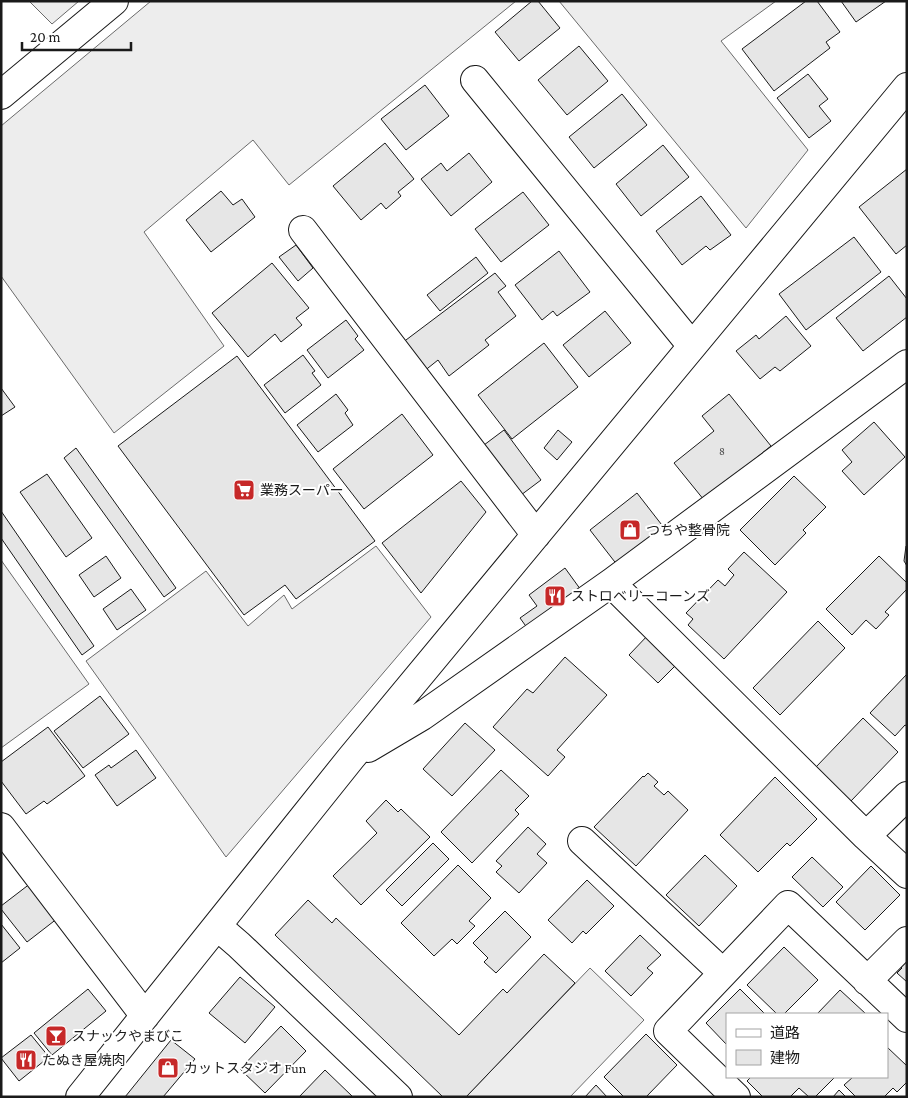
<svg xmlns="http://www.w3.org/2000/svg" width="908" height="1098" viewBox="0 0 908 1098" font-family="'Crimson Pro','Noto Sans JP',serif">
	<rect width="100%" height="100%" fill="#fff"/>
	<path fill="#ededed" stroke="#6a6a6a" d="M29,1H79L52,24Z
		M151,1H516L289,185L253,140L144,232L224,346L114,433L1,276V126Z
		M559,1H776L721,41L808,150L746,228Z
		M376,546L431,617L226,857L86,661L206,571L248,626L284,595L292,609Z
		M1,560L89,684L1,748Z
		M590,968L644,1020L570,1097H466Z"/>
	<path fill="#e6e6e6" stroke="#1a1a1a" d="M532,1H538L560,28L519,61L495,32Z
		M806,1H817L840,32L826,42L830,48L774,91L742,49Z
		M841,1H886L856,22Z
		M579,46L608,81L567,115L538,80Z
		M808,74L828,99L819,106L831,121L809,138L777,98Z
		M425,85L449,116L406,150L381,119Z
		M622,94L647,125L594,168L569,137Z
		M385,143L414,179L398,192L401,196L386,209L381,203L361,220L333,186Z
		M663,145L689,177L641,216L616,184Z
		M469,153L492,182L451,216L421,179L441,163L447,171Z
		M907,169V245L896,254L859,207Z
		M221,191L233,205L242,199L255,217L211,252L186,220Z
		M523,192L549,225L501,262L475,229Z
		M701,196L731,235L710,250L706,246L682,265L656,231Z
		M854,237L881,272L806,330L779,294Z
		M296,245L313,268L298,281L279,257Z
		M559,251L590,292L557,316L553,311L542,320L515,285Z
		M476,257L488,273L440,311L427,295Z
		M272,263L309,308L296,318L302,325L281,342L275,334L248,357L212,313Z
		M495,273L506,286L498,292L516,316L485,340L489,345L449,376L438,360L423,372L402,343Z
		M889,276L907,299V317L863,351L836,318Z
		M605,311L631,343L589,377L563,345Z
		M786,316L811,346L780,371L775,367L760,379L736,351L756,335L759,339Z
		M346,320L358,336L355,339L364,350L328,378L307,350Z
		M544,343L578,387L512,439L478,395Z
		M303,355L315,371L312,373L321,385L285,413L264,385Z
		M237,356L375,541L296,599L285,585L244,615L118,446Z
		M1,388L15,407L1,416Z
		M336,394L348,410L345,413L353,425L318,452L297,425Z
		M729,394L771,446L704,500L674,463L714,431L702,416Z
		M402,414L433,455L364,509L333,469Z
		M874,422L905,457L864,495L842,471L852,462L842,450Z
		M504,430L541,480L521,495L484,445Z
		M558,430L572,442L557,460L544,448Z
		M76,448L176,588L164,597L64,458Z
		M47,474L92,538L66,557L20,492Z
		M794,476L826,507L803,530L806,533L775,565L740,530Z
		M461,481L486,512L421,593L382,543Z
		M637,493L665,529L618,566L590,530Z
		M1,511L94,646L82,655L1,538Z
		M906,546H907V566L904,561Z
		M744,552L787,592L724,659L688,625L693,619L686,613L718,580L725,586L734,575L728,569Z
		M106,556L121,578L94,597L79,575Z
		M879,556L907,583V589L885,612L889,615L876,629L866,620L852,635L826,609Z
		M565,568L586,597L533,636L520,618L537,606L529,595Z
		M131,589L146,610L117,630L103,609Z
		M818,621L845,648L780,715L753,688Z
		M649,634L675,659L672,663L675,666L658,683L629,655Z
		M565,657L607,695L557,750L565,757L548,776L493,727L527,689L533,693Z
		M907,674V726L905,725L895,736L870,713Z
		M100,696L129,734L83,768L54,731Z
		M863,718L898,752L851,801L816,767Z
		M465,723L495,750L452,796L423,769Z
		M48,727L85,776L47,804L44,801L26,814L1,781V762Z
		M136,750L156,778L117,806L95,775L109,765L111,768Z
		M501,770L529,796L515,810L519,814L472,863L441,832Z
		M648,773L658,782L654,786L664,795L668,791L688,810L636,866L594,827L643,776L644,777Z
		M775,777L817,819L790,846L787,843L758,872L720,835Z
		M386,800L398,812L401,809L430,837L361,905L333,876L377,833L366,821Z
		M528,827L546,844L537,854L547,863L519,893L496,872L502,866L496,861Z
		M433,843L449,859L402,906L386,890Z
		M705,855L737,886L699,926L666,895Z
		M812,857L843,887L823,907L792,877Z
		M458,865L491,898L469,921L475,926L457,944L452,939L434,956L401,923Z
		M871,866L900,895L865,930L836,902Z
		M587,880L614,906L586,934L583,931L572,943L548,920Z
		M31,883L58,918L27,942L1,909V906Z
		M308,900L332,923L336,918L459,1035L503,989L507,993L544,954L575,983L466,1097H443L275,935Z
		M505,911L531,937L496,973L484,962L488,958L473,943Z
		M1,924L20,948L1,963Z
		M640,935L661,955L647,968L653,973L631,996L605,971Z
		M784,947L818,980L784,1014H777L747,985Z
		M907,955V982L897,973L902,968L898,964Z
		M240,977L275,1007L245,1043L209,1013Z
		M88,989L106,1011L52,1055L34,1033Z
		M740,989L765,1014H727V1045L706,1023Z
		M840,990L866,1014H817Z
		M281,1026L306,1051L265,1093L240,1069Z
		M646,1034L677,1065L646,1097H624L604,1077Z
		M31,1035L49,1057L19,1081L1,1058Z
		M171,1040L195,1059L163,1097H125Z
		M887,1047L907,1066V1082L897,1092L893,1088L884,1097H856L844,1085L853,1077H887Z
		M325,1070L353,1097H299Z
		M751,1077H833L834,1078L815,1097H809L799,1088L790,1097H763L747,1081Z
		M596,1085L607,1097H585Z
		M839,1090L846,1097H833Z"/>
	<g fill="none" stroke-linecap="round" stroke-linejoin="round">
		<g stroke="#1a1a1a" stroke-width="30">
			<path id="minor" d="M475,80L692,346
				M1,95L114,1
				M303,230L536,535
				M611,583L866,836L907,874
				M368,748L422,716L611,583L907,364
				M1,827L145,1016
				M866,836L907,796
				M582,841L723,973
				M217,926L239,945L398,1097
				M867,981L907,941
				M80,1097L351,758L907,87
				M736,1097L668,1031L788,905L907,1018"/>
		</g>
		<use href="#minor" stroke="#fff" stroke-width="28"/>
	</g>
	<defs>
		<g id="supermarket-square" transform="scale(1.125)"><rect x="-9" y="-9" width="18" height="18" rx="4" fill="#c62828" stroke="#fff"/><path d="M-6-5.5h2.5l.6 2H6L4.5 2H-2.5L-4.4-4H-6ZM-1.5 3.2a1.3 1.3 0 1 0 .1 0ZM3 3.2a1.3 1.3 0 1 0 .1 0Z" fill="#fff"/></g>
		<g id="shop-square" transform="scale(1.125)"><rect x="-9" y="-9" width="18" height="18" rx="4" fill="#c62828" stroke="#fff"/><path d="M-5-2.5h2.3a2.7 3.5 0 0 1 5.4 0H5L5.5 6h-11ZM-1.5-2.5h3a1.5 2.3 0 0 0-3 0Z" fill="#fff"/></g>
		<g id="restaurant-square" transform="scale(1.125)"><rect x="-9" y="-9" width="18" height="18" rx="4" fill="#c62828" stroke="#fff"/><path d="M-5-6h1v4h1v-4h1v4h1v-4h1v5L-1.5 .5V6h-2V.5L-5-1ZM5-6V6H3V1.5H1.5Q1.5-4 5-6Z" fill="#fff"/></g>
		<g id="bar-square" transform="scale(1.125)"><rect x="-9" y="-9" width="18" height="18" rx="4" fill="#c62828" stroke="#fff"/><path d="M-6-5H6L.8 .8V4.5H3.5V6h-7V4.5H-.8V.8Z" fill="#fff"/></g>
	</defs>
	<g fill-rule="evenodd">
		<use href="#supermarket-square" x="244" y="490"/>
		<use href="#shop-square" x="630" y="530"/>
		<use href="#restaurant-square" x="555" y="596"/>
		<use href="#bar-square" x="56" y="1036"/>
		<use href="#restaurant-square" x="26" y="1060"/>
		<use href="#shop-square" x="168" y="1068"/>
	</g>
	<g text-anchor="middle" stroke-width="4" stroke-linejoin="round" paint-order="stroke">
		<g font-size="11" fill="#4d4d4d">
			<text x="722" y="455">8</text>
		</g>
		<g font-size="14" fill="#1a1a1a" stroke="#fff" text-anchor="start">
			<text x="260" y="495">業務スーパー</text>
			<text x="646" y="535">つちや整骨院</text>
			<text x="571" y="601">ストロベリーコーンズ</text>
			<text x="72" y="1041">スナックやまびこ</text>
			<text x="42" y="1065">たぬき屋焼肉</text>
			<text x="184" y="1073">カットスタジオ Fun</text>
		</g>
	</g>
	<rect width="908" height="1098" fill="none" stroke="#1a1a1a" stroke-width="5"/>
	<rect x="726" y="1013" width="162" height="65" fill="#ffffff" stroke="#a3a3a3"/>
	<rect x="736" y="1029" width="25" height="8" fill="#ffffff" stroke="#a3a3a3"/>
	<text x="770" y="1038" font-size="15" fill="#1a1a1a">道路</text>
	<rect x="736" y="1050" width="25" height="15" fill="#e6e6e6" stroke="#a3a3a3"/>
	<text x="770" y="1063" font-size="15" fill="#1a1a1a">建物</text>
	<path d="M22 42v8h109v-8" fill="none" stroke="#1a1a1a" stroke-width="2.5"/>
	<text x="30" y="42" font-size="15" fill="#1a1a1a" stroke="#ffffff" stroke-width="4" paint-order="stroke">20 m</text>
</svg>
